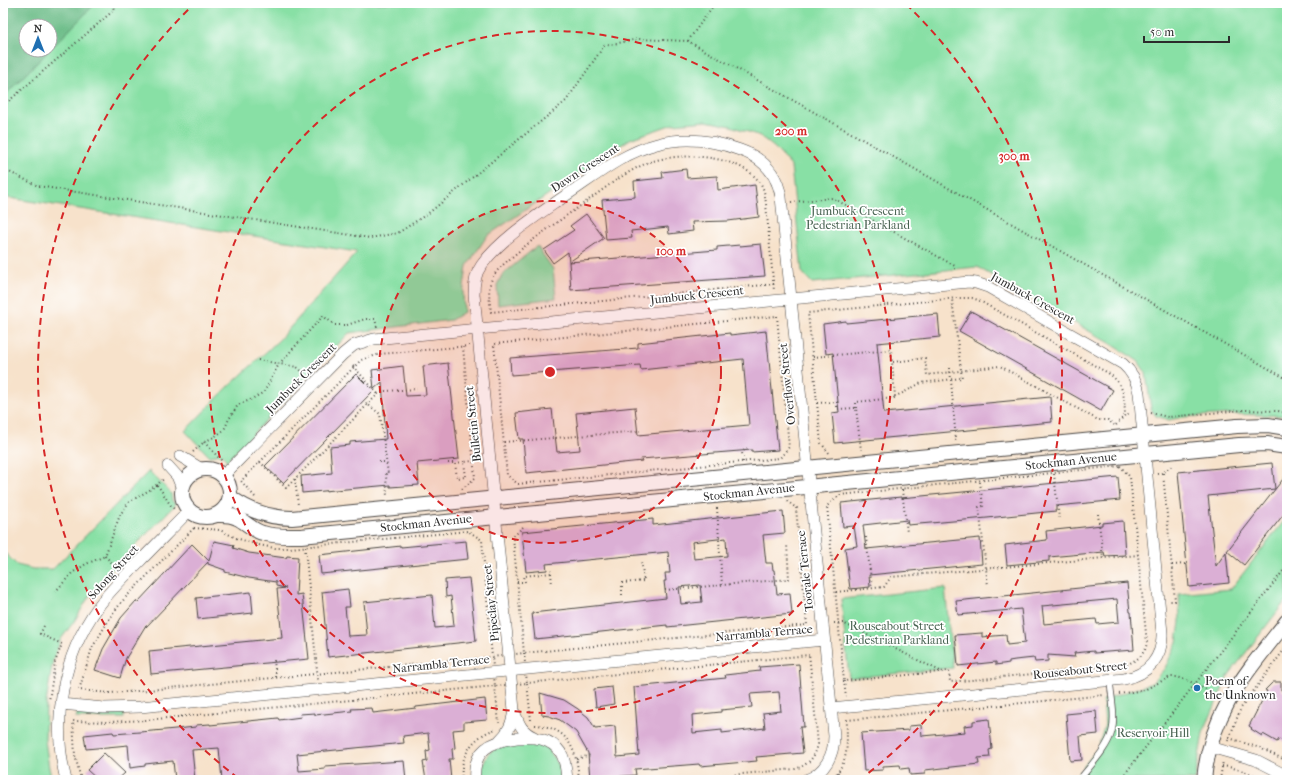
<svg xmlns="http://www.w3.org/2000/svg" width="1290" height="783" viewBox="0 0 1290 783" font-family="'IM FELL French Canon',serif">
	<rect width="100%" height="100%" fill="#fff"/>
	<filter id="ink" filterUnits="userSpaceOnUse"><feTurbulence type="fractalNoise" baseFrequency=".025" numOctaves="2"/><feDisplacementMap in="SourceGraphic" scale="8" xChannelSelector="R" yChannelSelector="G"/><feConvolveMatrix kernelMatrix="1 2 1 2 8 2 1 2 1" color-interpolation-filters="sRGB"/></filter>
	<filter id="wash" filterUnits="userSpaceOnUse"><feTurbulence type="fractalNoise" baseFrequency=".012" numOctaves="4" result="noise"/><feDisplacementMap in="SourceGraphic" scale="16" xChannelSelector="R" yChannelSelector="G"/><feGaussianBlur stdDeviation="0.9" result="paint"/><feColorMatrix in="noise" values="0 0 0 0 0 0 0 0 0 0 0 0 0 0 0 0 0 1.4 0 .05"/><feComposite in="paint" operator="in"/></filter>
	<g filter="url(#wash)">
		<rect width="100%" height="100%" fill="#f7e2cb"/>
		<path fill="#88e0a5" stroke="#5a8668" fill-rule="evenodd" d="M3,3H1287V416L1231,414L1183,417L1169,420L1156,416L1151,409L1146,373L1138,361L1110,343L977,267L812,283L802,272L791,166L775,148L760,136L731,126L706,121L673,124L630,139L487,236L467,266L463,294L464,312L451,320L349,333L227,461L222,454L209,456L185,431L226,389L279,340L357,252L3,197ZM26,26H50V50H26Z
			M537,246L553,269L556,298L498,305L497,285L502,275Z
			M149,471L171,493L172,501L176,504L123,558L91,593L75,620L61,639L53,660L46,703L45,740L49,768L52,780H3V551L17,565L33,569H53Z
			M1287,517V599L1228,676L1203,733L1195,780H1073L1098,748L1105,724L1103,700L1152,683L1165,668L1177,642L1180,622L1179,594L1231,589Z
			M945,588L953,668L849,678L841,599Z
			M78,711H82V712L87,713V711L122,713H124V718H76Z
			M530,740L547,748L559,765L561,780H482L481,774L484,763L488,754L503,743Z"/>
		<path fill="#6ebe8a" stroke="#4c745a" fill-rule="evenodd" d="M3,3H96L3,97ZM26,26H50V50H26Z"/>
		<g id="blocks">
			<path fill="#dbafd5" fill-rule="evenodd" d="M686,169L687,178L717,176L718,190L755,185L759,217L728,221L692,222L693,231L669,234L668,227L631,231L632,238L606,240L602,200L635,197L634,181L663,178L662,172Z
				M586,214L604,238L569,262L568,252L553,263L544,250L574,230L570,226Z
				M761,244L765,276L571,290L569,262L717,250V247L740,245V246Z
				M971,311L1113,390L1101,411L959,331Z
				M938,314L940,337L877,343L884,413L1050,397L1052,422L835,443L832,413L839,412L833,353L826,354L823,324L846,321V323Z
				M766,331L778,450L752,452V450L641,459L642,461L526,473L523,439H519L516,413L552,409L557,452L580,450L576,413L635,407L638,435L749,425L743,359L641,370L640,365L511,375L510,358L638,348V343L730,333V335Z
				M448,363L459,459L417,463L419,485L390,487V485L302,493L301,476L332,473L330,447L350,445V442L386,439L382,382L374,389L372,370L403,366L406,396L426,395L423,366Z
				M356,374L373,391L283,483L265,466Z
				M1272,463L1275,489L1208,496L1216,566L1226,552L1229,583L1189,587L1178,472Z
				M1287,474V510L1244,565L1227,551Z
				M1118,477L1120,500L1056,506V511L987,518L908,525L907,520L863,525L866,549L980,538L982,564L869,575L870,587L850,589L845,548L857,546L854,526L843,527L841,503L901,497V498Z
				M783,511L785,533L763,535L766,563H772L773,570H774L777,594L790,593L792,614L667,627V625L535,639L532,613L666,598L664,581H666L665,573H670L668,552L546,564L547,570L526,572L522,532L653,519V525ZM726,538L727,556L694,559L692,542ZM700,585L702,602L681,604L679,587Z
				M1123,521L1125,555L1105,556L1104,552L1049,557V561L1007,565L1005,545L1047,540L1046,531L1102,525V523Z
				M214,541L234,545L233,548L249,553L286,558L287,556L298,557L296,595L302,594L309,659L151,674L149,651L282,638L277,589L286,588L276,586V582L249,578L225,572V570L208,564V562L146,627V625L126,658L120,678L95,670L103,649L121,618L136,601L138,602L192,544L209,561Z
				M466,541L468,559L321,574L319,555L401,546V547Z
				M469,578L476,641L328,657L322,592L348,589L350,607H345L348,636L367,635L364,602L432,595L435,628L454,626L451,596L446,597L445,580Z
				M1127,583L1130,612H1131L1134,650L1094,653V651L1074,653L1075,657L1048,655V661L1035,662L1034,658L1015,660L1009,661V663L996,665V662L958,666L955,635L982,633V637L1006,635L1007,645L1025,643L1021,609L958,615L956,601ZM1117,599L1119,622L1097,624L1096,619L1044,624L1042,606Z
				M251,592L253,613L198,619L196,598Z
				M799,664L804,727H800L803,753L756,757L757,761L700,766L699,764L635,769L636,775L590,779L588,753L576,732L560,720L549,716L542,715L540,693L564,700L578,709L588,717L595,728L615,726L617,757L639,755L634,687L726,678L725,675L760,671L759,667ZM779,692L781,711L763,713L765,728L722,733V730L693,733L692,715L721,712V710L752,707L750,694Z
				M1273,682H1281V690L1287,693V743L1279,739L1277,742L1263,734L1262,736L1251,729L1252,728L1249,726L1267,691L1265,690Z
				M612,687L614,704L596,707L594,689Z
				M485,699L487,720L464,722V729L453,730L455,748L452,749L453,759H449L451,780H426L423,762L427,761L426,751L430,750L428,733L403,736L404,743L297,754L299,771L325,769V766L404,761L406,780H222L219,748L192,750L195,780H175L173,761L145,764V766L130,768L128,745L86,749L84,735L113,732L114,734L165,730L196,727V725L210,724V725L278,718L279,720L301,717L300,714L315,713V715L352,711L351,709L372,708L373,713L416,708V707Z
				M1096,711L1098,734L1080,736L1082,760L1070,761L1066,714Z
				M989,719L992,749L989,750L990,757L978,758L979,764L925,770V774L910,775L909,768L901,769L900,765L883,766V770L864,771L861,733L909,730V726L921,725L922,736L965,732L964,726L973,725V721Z
				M104,753L125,773L117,780H98L87,770Z"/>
		</g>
	</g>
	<g filter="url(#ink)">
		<use href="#blocks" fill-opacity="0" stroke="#4a4643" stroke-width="1"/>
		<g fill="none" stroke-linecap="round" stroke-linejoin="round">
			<g stroke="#4a4643" stroke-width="7">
				<path id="service" d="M1079,780C1090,766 1108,748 1112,731C1116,715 1111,696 1110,681"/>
			</g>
			<g stroke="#4a4643" stroke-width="12">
				<path id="minor" d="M180,456L203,470
					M168,466L177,476L183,491
					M223,476L343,354L354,345L374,339L969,282L976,283L988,287L1123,364C1132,372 1137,381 1139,393L1162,633C1163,657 1148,675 1124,679L831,708
					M61,704L104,708L140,707L824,640
					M514,711C519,724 521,731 534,737
					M499,741C509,732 512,723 514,710L474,294C474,284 475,274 481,266C500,239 538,215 565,196C594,177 622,153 657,144C684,137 713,140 740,150C763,158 777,173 781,197L834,736C834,755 825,773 806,780
					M1210,747L1256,760L1287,776
					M66,780C51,721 62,657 98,607C110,590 125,576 139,562C156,545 173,527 190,510
					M475,780C472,750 491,741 517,738C534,737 550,737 561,753C566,761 566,771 567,780"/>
			</g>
			<g stroke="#4a4643" stroke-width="16">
				<path id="tertiary" d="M182 493a24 24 0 1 1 48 0a24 24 0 1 1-48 0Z
					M230,497C249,511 269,518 292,518L1237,426L1268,425L1287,428
					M215,515C223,515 230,514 237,518C246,522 253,531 263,533C275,537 288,536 301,536L1239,445L1267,444L1287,447
					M1204,780C1210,712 1247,672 1287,621"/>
			</g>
			<path stroke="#4a4643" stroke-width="2" stroke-dasharray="1 3" stroke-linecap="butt" d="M688,41L715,3
				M3,106L114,10L112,3
				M3,169L38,186L370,238L398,233L430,212L566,101L604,46L638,39L688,41L1287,379
				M791,202L833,198L955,266V272
				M774,284L491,312C490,302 487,288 492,279C496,270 505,263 512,257C535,237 559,221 583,204C604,189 626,171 650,162C680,152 734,154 757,179C764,186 765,195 766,204L774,291
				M777,316L789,447L780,458L518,484L507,475L494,344Z
				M813,357L891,350L895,396L901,394L921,383L962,378L952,299
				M258,360L297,367L306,375
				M893,362L925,358L927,375L1000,366L1098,420H1108L1114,425
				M353,366L378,394
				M950,368L956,441
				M366,403L380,414L388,474H386L387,497
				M817,403L837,402V409L856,408L861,450
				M856,408V402L894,398L895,396
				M1151,413L1168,417L1243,410L1278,411L1287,413
				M1116,425L1125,415H1131
				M204,442L222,461
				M504,442L640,431
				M193,452L204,442L214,437L224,430L229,419L238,405L250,400L264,392L279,364L323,316L335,325H347L365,319H375L377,327
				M829,453L821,443L808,313L957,298H972L978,300L1108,373C1125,385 1124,396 1125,415
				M260,462L286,488L378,394L384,391L417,389
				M379,462H386
				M743,462L742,452L747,448
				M448,463H455L457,478L466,477L464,462L473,461
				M455,463L464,462
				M1120,466L1130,477L1147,643L1145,650L1140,657L1127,665L950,682L949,671L844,681L827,506L840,495Z
				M1286,470L1287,459
				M1163,473L1175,601H1169
				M1054,474L1059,518
				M1157,474L1163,473L1173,464
				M295,479L298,505
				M980,482L983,506L979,507L988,586
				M157,485C164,493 167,502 175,510
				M462,489L475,478L463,347
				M902,490L907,533
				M255,497L241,481L361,360L380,354L469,346
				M787,501L796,508H800
				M717,508L722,585L789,579L787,544
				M1098,514L1103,558
				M523,527L513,537L524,653L807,625L796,508
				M194,528L220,530L236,538L259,545L275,548H290L468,531L482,540L492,657L127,692L109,693L79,690L92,648L113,613L125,598Z
				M866,537L872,588
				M305,547L318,680
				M1172,565L1186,564
				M117,568L105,556L120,515L129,502L151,489L165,478
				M551,573L552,584
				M517,582H525L524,576L551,573V570
				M665,590L722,585
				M55,592L72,573L86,564L105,556
				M836,592L884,587L891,577L1138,555
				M622,595V583L644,581L641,560
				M834,623H843L940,671
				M44,626L40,634L62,644L55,662L49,701
				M524,653L527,683L495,686L492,657Z
				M276,677L274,661H278
				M844,681L846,697
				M1119,694L1144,690L1170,677H1177L1187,680L1219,696
				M531,720L527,683L809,655
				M535,725C569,727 577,751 579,780
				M1229,738L1260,748L1287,761
				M1228,741L1241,708L1287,646
				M577,759L590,755
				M1222,766C1237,768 1251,773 1264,780
				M838,772L839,780
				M81,780L75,755L73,721L107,722L146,720L495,686L499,723
				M462,780C459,756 473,736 496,729
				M679,780L795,769C808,765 815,758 818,744L809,653
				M831,780C851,759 846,746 847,720L1105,695
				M1120,780L1287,566
				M1220,780L1223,761"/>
			<use href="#service" stroke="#fff" stroke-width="5.5"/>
			<use href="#minor" stroke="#fff" stroke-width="11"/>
			<use href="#tertiary" stroke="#fff" stroke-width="14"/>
		</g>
	</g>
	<circle cx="550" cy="372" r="171" fill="#d62828" fill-opacity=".12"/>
	<g fill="none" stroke="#d62828" stroke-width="2" stroke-dasharray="7 5">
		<circle cx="550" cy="372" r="171"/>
		<circle cx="550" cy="372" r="341"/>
		<path d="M238 778A512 512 0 0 1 194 4M906 4A512 512 0 0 1 862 778"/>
	</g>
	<circle fill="#1f6fb2" stroke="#fff" stroke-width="1.5" cx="1197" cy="688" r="4"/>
	<g text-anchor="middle" stroke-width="3.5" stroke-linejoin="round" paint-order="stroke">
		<g font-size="12" fill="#2b2b2b" stroke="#fff">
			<text transform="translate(585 168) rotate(-33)" y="4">Dawn Crescent</text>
			<text transform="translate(697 295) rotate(-6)" y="4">Jumbuck Crescent</text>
			<text transform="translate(1033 298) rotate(29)" y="4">Jumbuck Crescent</text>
			<text transform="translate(301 378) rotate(-45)" y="4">Jumbuck Crescent</text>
			<text transform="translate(787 384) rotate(-96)" y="4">Overflow Street</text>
			<text transform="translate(473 424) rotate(-96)" y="4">Bulletin Street</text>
			<text transform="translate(1071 461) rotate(-6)" y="4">Stockman Avenue</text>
			<text transform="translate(749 492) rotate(-6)" y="4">Stockman Avenue</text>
			<text transform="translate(426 523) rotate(-6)" y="4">Stockman Avenue</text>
			<text transform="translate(805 571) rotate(-96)" y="4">Toorale Terrace</text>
			<text transform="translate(113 572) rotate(-48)" y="4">Solong Street</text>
			<text transform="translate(491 603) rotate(-96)" y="4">Pipeclay Street</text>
			<text transform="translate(764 633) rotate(-5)" y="4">Narrambla Terrace</text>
			<text transform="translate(441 664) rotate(-6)" y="4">Narrambla Terrace</text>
			<text transform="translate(1080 670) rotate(-6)" y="4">Rouseabout Street</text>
		</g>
		<g font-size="12" fill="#476150" stroke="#fff">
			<text x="858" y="215">Jumbuck Crescent<tspan x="858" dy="14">Pedestrian Parkland</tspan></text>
			<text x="897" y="630">Rouseabout Street<tspan x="897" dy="14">Pedestrian Parkland</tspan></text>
			<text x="1153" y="737">Reservoir Hill</text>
		</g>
		<g font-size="12" fill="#2b2b2b" stroke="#fff" text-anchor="start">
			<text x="1205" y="685">Poem of<tspan x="1205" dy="14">the Unknown</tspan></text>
		</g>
	</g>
	<circle cx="550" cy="372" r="6" fill="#d62828" stroke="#fff" stroke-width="2"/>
	<g font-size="12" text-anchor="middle" font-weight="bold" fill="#d62828" stroke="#fff" stroke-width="3.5" stroke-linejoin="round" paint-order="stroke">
		<text x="791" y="135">200 m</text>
		<text x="1014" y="160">300 m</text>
		<text x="671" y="255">100 m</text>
	</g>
	<rect width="1290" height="783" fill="none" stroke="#fff" stroke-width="16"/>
	<g transform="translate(38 38)"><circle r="19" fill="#ffffff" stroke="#aaaaaa"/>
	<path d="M0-3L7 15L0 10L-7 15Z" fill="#1f6fb2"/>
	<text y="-6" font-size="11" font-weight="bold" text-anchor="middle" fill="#2b2b2b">N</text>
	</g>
	<path d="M1144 36v6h85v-6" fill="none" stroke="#2b2b2b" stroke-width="2"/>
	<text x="1150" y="36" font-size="12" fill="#2b2b2b" stroke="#ffffff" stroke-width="3" paint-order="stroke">50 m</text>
</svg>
